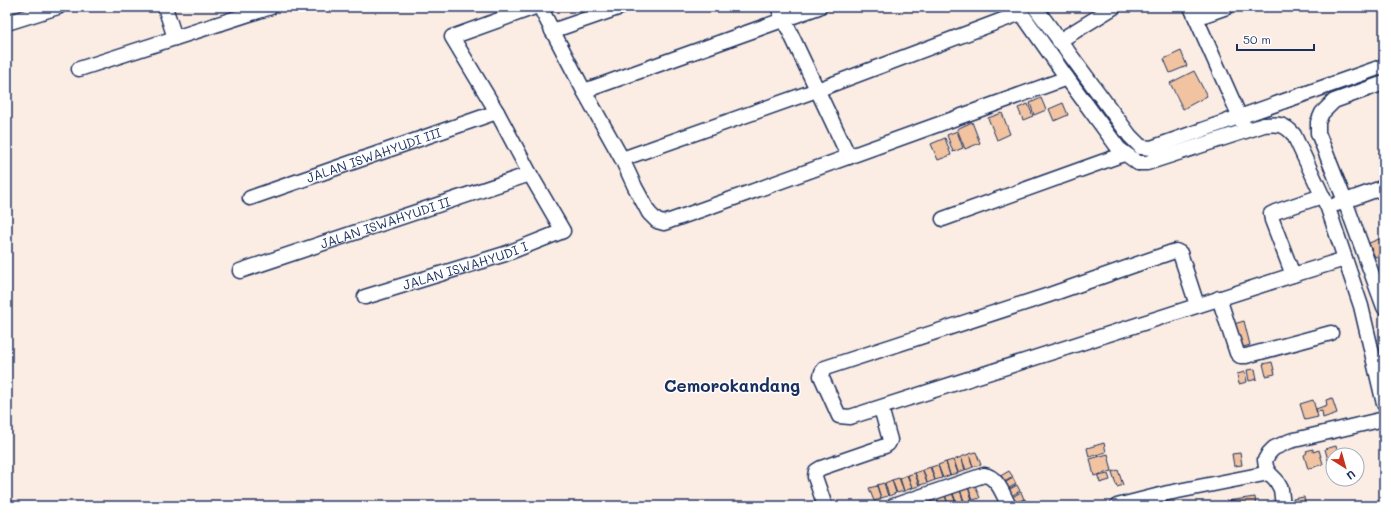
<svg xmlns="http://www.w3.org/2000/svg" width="1391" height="513" viewBox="0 0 1391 513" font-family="Mali,sans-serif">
	<rect width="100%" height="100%" fill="#fbede3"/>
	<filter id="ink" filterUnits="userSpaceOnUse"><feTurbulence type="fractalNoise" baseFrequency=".025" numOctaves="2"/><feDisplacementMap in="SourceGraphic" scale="8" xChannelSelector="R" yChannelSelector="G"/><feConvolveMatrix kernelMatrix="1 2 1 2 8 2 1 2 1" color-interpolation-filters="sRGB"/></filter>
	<g filter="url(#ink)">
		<path fill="#f1c3a1" stroke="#1b2f5e" d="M574,7H582V8L575,10Z
			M1181,51L1187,66L1170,73L1164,59Z
			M1194,71L1207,96L1183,109L1170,83Z
			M1041,98L1046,110L1034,115L1030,103Z
			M1063,103L1068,115L1054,121L1049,109Z
			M1028,104L1033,116L1023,120L1018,108Z
			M1002,113L1010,134L997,140L988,118Z
			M972,122L980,143L965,149L957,129Z
			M957,131L963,148L953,152L947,135Z
			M945,138L951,155L938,160L931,144Z
			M1384,237V254L1375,257L1369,243Z
			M1244,321L1250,345L1240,348L1234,324Z
			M1272,362L1275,374L1266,376L1263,364Z
			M1255,369L1257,379L1249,381L1247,370Z
			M1245,372L1247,382L1239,384L1237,374Z
			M1332,398L1337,413L1323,418L1322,411L1317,412L1316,409L1327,405L1326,400Z
			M1313,400L1318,417L1305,420L1300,404Z
			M1104,443L1106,452L1089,457L1087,448Z
			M1336,446L1338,455H1333V463L1329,464L1325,449Z
			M1313,449V452L1319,450L1323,464L1308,469L1304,455L1307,453L1306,451Z
			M976,452L981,465L973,467L969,454Z
			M1240,453L1242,465L1234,466L1232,454Z
			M969,454L973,467L966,470L961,457Z
			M1108,454L1112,471L1094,476L1090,459Z
			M961,457L965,470L958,472L954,460Z
			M953,460L958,473L950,475L946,462Z
			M946,462L950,475L943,478L938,465Z
			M938,465L942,478L935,480L931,467Z
			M930,467L935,480L927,483L923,470Z
			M923,470L927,483L920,485L915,473Z
			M1118,470L1123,485L1117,487L1112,472Z
			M1009,471L1013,477L1001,484L997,478Z
			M915,473L919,486L912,488L908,475Z
			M1108,474L1110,480L1100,483L1098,476Z
			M907,475L912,488L904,491L900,478Z
			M899,478L904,491L897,493L892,480Z
			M1013,478L1016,484L1004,491L1001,485Z
			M892,480L896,493L889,496L885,483Z
			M884,483L888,496L881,498L877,485Z
			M975,485L980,498L973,500L968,487Z
			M1017,485L1020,491L1008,498L1005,492Z
			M877,486L881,499L874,501L869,488Z
			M968,487L972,500L965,503L960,490Z
			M960,490L964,503L957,505L953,493Z
			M1021,492L1024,499L1012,505L1009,499Z
			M952,493L957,506H949L945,495Z
			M945,495L948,506H940L937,498Z
			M1255,497L1256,506H1228L1227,501Z
			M1304,497L1305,506H1291V504H1294L1293,499Z
			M937,498L940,506H932L930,500Z
			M1025,499L1028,506H1013Z
			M929,500L931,506H923L922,503Z"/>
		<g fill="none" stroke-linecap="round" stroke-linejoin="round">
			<g stroke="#1b2f5e" stroke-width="17">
				<g id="minor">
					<path d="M165,7L175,38"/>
					<path d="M540,7L584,91L622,159L635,187L649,213L657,221L664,223L723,202L1067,78"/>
					<path d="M778,7L849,157"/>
					<path d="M1017,7L1067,78L1119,149L1138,163"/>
					<path d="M1035,7L1130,136L1141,147"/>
					<path d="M1191,7L1243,124"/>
					<path d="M1196,18L1227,7"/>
					<path d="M7,23L58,7"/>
					<path d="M552,31L621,7"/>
					<path d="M1059,41L1114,7"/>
					<path d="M79,69L271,7"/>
					<path d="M1384,83L1334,101L1322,113L1318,122V133L1345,201L1384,307"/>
					<path d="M584,91L819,7"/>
					<path d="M1141,147L1151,148L1384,66"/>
					<path d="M622,159L817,90L1021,13"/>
					<path d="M1138,163H1147L1264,125C1278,124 1284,123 1294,135L1328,208L1361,306L1384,404"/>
					<path d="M1322,196L1275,212L1271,214L1272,220L1293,275L1345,259"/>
					<path id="s1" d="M250,198L497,112"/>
					<path d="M1337,204L1384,187"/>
					<path d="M943,219L1124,154"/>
					<path id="s2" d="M240,271L530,174"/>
					<path id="s3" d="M365,297L505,254L563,231L530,174L497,112L452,37L535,7"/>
					<path d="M1219,298L1237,353L1240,356H1246L1331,333"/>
					<path d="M1197,305L1180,253L1176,251L1172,252L1049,295L825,368L822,372L821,376L839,416L850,417L1293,275"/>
					<path d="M825,506L815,477L816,471L821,468L885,446L888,444L890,440L881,408"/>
					<path d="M893,506L984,475C998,477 1003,495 1009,506"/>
					<path d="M1117,506L1168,493L1269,473"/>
					<path d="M1283,506L1281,489L1276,480L1269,473L1266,467L1265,460L1269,453L1274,448L1290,441L1384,419"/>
				</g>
			</g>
			<use href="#minor" stroke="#fff" stroke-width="14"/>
		</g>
	</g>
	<g text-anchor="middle" stroke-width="3" stroke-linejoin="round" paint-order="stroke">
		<g font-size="13" fill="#1b2f5e" stroke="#fff">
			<text dy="5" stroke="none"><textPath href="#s1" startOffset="131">JALAN ISWAHYUDI III</textPath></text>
			<text dy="5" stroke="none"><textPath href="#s2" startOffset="153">JALAN ISWAHYUDI II</textPath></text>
			<text dy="5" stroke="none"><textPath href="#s3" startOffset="105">JALAN ISWAHYUDI I</textPath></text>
		</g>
		<g font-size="17" font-weight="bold" fill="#1b2f5e" stroke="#fff">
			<text x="732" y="392">Cemorokandang</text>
		</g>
	</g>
	<rect width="1391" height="513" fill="none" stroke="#fff" stroke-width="24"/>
	<rect x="12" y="12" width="1367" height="489" fill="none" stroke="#1b2f5e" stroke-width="1.5" filter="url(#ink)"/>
	<g transform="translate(1345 467) rotate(143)"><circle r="19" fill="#ffffff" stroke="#a4acbf"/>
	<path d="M0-3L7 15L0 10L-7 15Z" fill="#c8321e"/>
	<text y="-6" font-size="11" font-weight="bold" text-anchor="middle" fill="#1b2f5e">U</text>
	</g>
	<path d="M1237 44v6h77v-6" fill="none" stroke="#1b2f5e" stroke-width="2"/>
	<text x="1243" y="44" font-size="12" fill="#1b2f5e" stroke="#ffffff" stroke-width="3" paint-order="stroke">50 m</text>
</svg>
